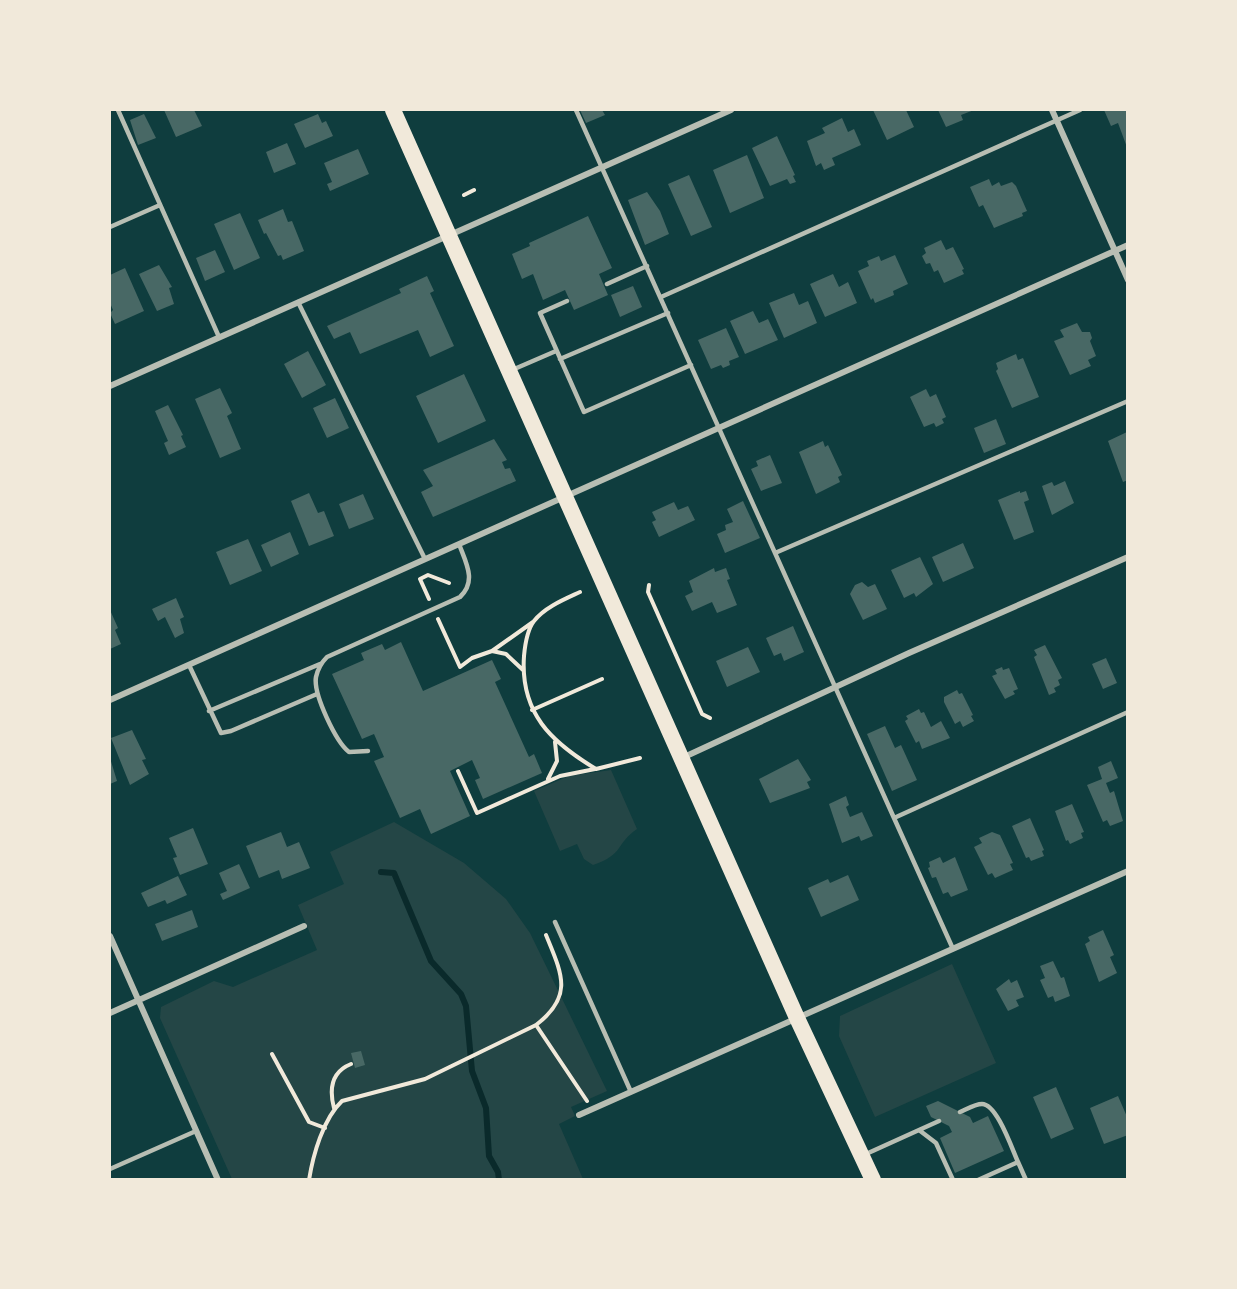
<svg xmlns="http://www.w3.org/2000/svg" width="1237" height="1289" viewBox="0 0 1237 1289" font-family="Mulish,sans-serif">
	<rect width="100%" height="100%" fill="#0f3d3e"/>
	<path fill="#244646" d="M611,770L637,829C615,844 625,854 593,865L584,859L577,844L560,851L534,791L569,776Z
		M394,822L464,863L506,899L530,933L607,1091L571,1107L575,1116L559,1124L583,1179H232L160,1018L161,1007L214,981L233,987L317,950L298,905L344,884L330,852Z
		M952,964L996,1063L875,1117L839,1036L840,1016Z"/>
	<g fill="none" stroke-linecap="round" stroke-linejoin="round">
		<path stroke="#0a2a2b" stroke-width="6" d="M381,872L394,873L431,961L461,994L466,1006L472,1071L486,1108L489,1156L498,1172L499,1180"/>
	</g>
	<path fill="#486865" d="M164,110H194L202,126L176,137Z
		M580,110H602L605,115L586,123Z
		M873,110H906L914,127L887,140Z
		M938,110H974L961,115L963,120L946,127Z
		M1104,110H1128V150L1118,123L1111,126Z
		M144,114L156,138L138,145L130,120Z
		M318,114L322,123L326,121L333,136L305,148L294,124Z
		M842,118L848,132L854,129L861,145L832,158L835,165L824,170L821,163L816,166L807,141L825,133L822,128Z
		M777,136L795,175L793,176L796,182L790,184L787,179L770,186L752,148Z
		M287,143L296,164L274,173L266,152Z
		M358,149L369,174L330,191L327,184L332,182L324,163Z
		M747,155L764,198L730,213L713,170Z
		M689,175L712,227L691,236L668,184Z
		M989,179L992,186L999,182L1001,186L1012,182L1016,186L1027,211L1022,213L1023,216L994,228L983,205L979,207L970,187Z
		M647,192L660,211L669,234L645,245L628,200Z
		M283,209L288,222L292,221L304,251L283,260L281,255L278,256L266,233L264,234L258,220Z
		M240,213L260,258L234,270L214,224Z
		M588,216L612,268L599,274L608,295L574,310L565,290L543,300L533,274L522,279L512,254L530,246L529,243Z
		M941,240L946,250L953,247L964,269L962,270L964,274L944,283L938,270L934,272L930,263L926,264L922,256L926,253L924,248Z
		M215,250L225,272L205,281L196,258Z
		M895,255L908,284L893,291L894,295L875,303L873,298L871,300L858,271L869,266L867,261L879,256L881,261Z
		M159,265L172,287L169,288L174,304L157,311L139,274Z
		M125,268L144,311L115,324L110,313L113,310L110,303V275Z
		M833,274L839,287L848,282L857,303L825,317L810,284Z
		M427,276L434,291L430,293L454,346L430,357L418,330L360,354L350,332L334,339L327,326L401,293L399,289Z
		M633,286L642,307L620,317L611,295Z
		M794,293L799,305L808,301L817,323L784,338L769,303Z
		M753,311L759,323L768,319L778,340L745,354L730,321Z
		M1077,323L1082,332H1090L1092,338L1090,341L1096,356L1088,360L1091,366L1070,375L1054,341L1064,337L1060,330Z
		M726,328L739,357L729,361L730,365L723,368L721,365L711,369L698,340Z
		M308,351L326,385L302,398L284,364Z
		M1016,354L1018,360L1023,358L1039,397L1012,408L996,371L998,369L996,363Z
		M464,374L486,421L438,443L416,396Z
		M220,388L232,413L227,416L241,449L220,458L195,399Z
		M926,389L930,397L936,394L946,417L942,419L944,423L936,427L934,423L924,427L910,397Z
		M335,398L349,428L327,438L313,408Z
		M168,405L183,435L181,436L186,447L169,455L164,443L168,441L155,411Z
		M996,419L1006,444L984,453L974,428Z
		M1127,432L1128,480L1123,482L1108,441Z
		M494,439L507,460L502,462L505,469L510,468L516,481L433,517L421,492L433,486L423,470Z
		M823,441L825,447L828,445L842,475L838,477L840,482L816,494L799,452Z
		M770,455L782,483L761,491L751,469L758,466L756,461Z
		M1065,481L1074,503L1052,515L1042,486L1052,482L1054,486Z
		M1020,491V493L1026,491L1029,500L1024,502L1034,532L1014,540L998,500Z
		M309,493L318,513L324,511L334,536L309,546L291,501Z
		M363,494L374,519L349,529L339,504Z
		M743,501L760,538L725,553L717,534L726,530L725,525L733,522L727,509Z
		M674,502L678,510L688,506L695,520L659,537L652,522L656,520L652,512Z
		M290,532L299,554L271,567L261,545Z
		M248,539L262,571L230,585L216,552Z
		M963,543L974,568L943,582L932,557Z
		M920,557L933,584L916,597L914,593L904,598L891,570Z
		M714,568L715,572L726,568L730,579L727,580L737,605L717,613L712,602L692,611L685,596L693,592L689,581Z
		M862,582L868,587L875,584L887,609L863,620L850,594L855,585Z
		M176,598L184,617L180,619L184,633L175,638L165,617L158,621L152,609Z
		M110,610L118,628L115,630L121,644L110,649Z
		M793,626L804,652L784,661L781,653L774,656L766,638Z
		M401,642L423,691L492,660L501,679L495,682L529,757L534,754L542,773L483,799L475,780L480,778L472,760L450,771L470,816L431,834L420,809L400,818L374,761L384,757L374,734L362,739L332,674L364,660L361,653L382,644L385,650Z
		M1045,645L1062,678L1058,680L1060,685L1054,688L1056,692L1049,695L1034,657L1037,655L1034,650Z
		M748,647L760,672L727,687L716,661Z
		M1106,658L1117,683L1103,689L1092,664Z
		M1002,667L1003,670L1009,668L1018,689L1013,691L1015,694L1005,699L992,676L997,674L995,670Z
		M957,690L959,694L962,693L973,715L971,716L974,721L963,727L960,721L955,724L944,702V697Z
		M919,709L921,713L924,712L931,727L941,721L950,738L922,749L919,741L916,743L905,721L908,719L906,716Z
		M885,726L895,748L901,745L917,780L892,791L867,734Z
		M132,730L146,759L142,760L149,774L130,785L111,738Z
		M110,758L117,781L110,784Z
		M798,759L811,780L807,782L810,788L770,803L759,779Z
		M1111,761L1118,778L1106,783L1110,793L1114,791L1123,821L1110,826L1107,820L1103,822L1087,785L1102,779L1098,767Z
		M846,796L849,805L846,807L850,817L862,812L873,836L861,841L859,836L842,843L829,804Z
		M1072,804L1084,832L1081,833L1083,838L1070,844L1068,840L1066,841L1055,811Z
		M1030,818L1044,850L1042,851L1044,856L1031,861L1029,857L1026,858L1012,826Z
		M193,828L208,864L180,875L173,858L177,857L169,838Z
		M281,832L287,847L299,842L310,868L282,879L279,870L259,878L246,846Z
		M992,832L1000,835L1013,863L1010,864L1013,870L995,878L992,873L988,875L974,847L982,843L979,838Z
		M940,857L943,863L955,857L968,890L951,897L948,892L943,894L936,877L932,878L928,868L930,867L929,862Z
		M239,864L250,888L223,900L220,894L227,891L219,873Z
		M848,875L859,900L821,917L808,888L828,879L830,883Z
		M178,876L187,895L167,904L165,900L148,907L141,893Z
		M192,910L198,927L162,941L155,924Z
		M1103,930L1114,955L1110,957L1117,973L1099,982L1085,944L1090,941L1088,937Z
		M1053,961L1061,978L1064,977L1070,996L1055,1002L1053,996L1048,998L1040,980L1045,978L1040,966Z
		M1009,979L1011,983L1017,980L1024,997L1016,1000L1019,1006L1008,1011L996,989Z
		M361,1051L365,1065L355,1068L351,1053Z
		M1056,1087L1074,1129L1051,1139L1033,1097Z
		M1118,1096L1128,1119V1135L1104,1144L1090,1108Z
		M938,1101L970,1117L973,1123L988,1116L1004,1151L955,1173L940,1138L952,1132L949,1126L931,1117L926,1106Z"/>
	<g fill="none" stroke-linecap="round" stroke-linejoin="round">
		<path stroke="#f1e9da" stroke-width="4" d="M464,195L474,190
			M649,585L648,592L702,714L710,718
			M580,592C565,599 545,607 534,621C527,630 525,645 524,656C520,713 551,742 596,769L640,758
			M429,599L420,579L428,575L449,583
			M438,619L460,667L472,658L492,651L533,622
			M492,651L506,654L523,670
			M532,710L602,679
			M458,771L477,813L560,776L595,769
			M548,779L557,761L555,742
			M536,1025L587,1101
			M272,1054L309,1122L325,1128
			M334,1108C329,1089 331,1072 351,1064
			M309,1180C313,1155 323,1119 342,1101L425,1079L536,1025C574,996 562,974 546,935"/>
		<path stroke="#b8beb3" stroke-width="4.5" d="M118,110L219,337
			M576,110L894,818L1128,712
			M110,227L160,205
			M607,284L647,266
			M661,297L1080,110
			M567,301L540,313L584,412L691,365
			M298,302L425,559
			M560,359L668,313
			M512,370L556,351
			M775,553L1128,401
			M189,665L221,733L231,731L317,694
			M209,711L320,664
			M368,751L349,752C336,742 313,694 316,677C318,668 321,663 327,657L460,597C477,581 466,563 459,544
			M894,818L953,949
			M555,922L631,1092
			M960,1112C967,1109 975,1104 982,1104C997,1104 1012,1149 1018,1162
			M919,1130L939,1121
			M866,1154L919,1130L936,1143L953,1180
			M110,1169L196,1131
			M978,1180L1018,1162L1026,1180"/>
		<path stroke="#b8beb3" stroke-width="6" d="M1052,110L1128,280
			M110,386L731,110
			M110,700L1128,245
			M682,758L909,653L1128,557
			M110,936L218,1180
			M110,1013L304,926
			M579,1115L1128,871"/>
		<path stroke="#f1e9da" stroke-width="16" d="M393,110L797,1018L873,1180"/>
	</g>
	<rect width="1237" height="1289" fill="none" stroke="#f1e9da" stroke-width="222"/>
</svg>
